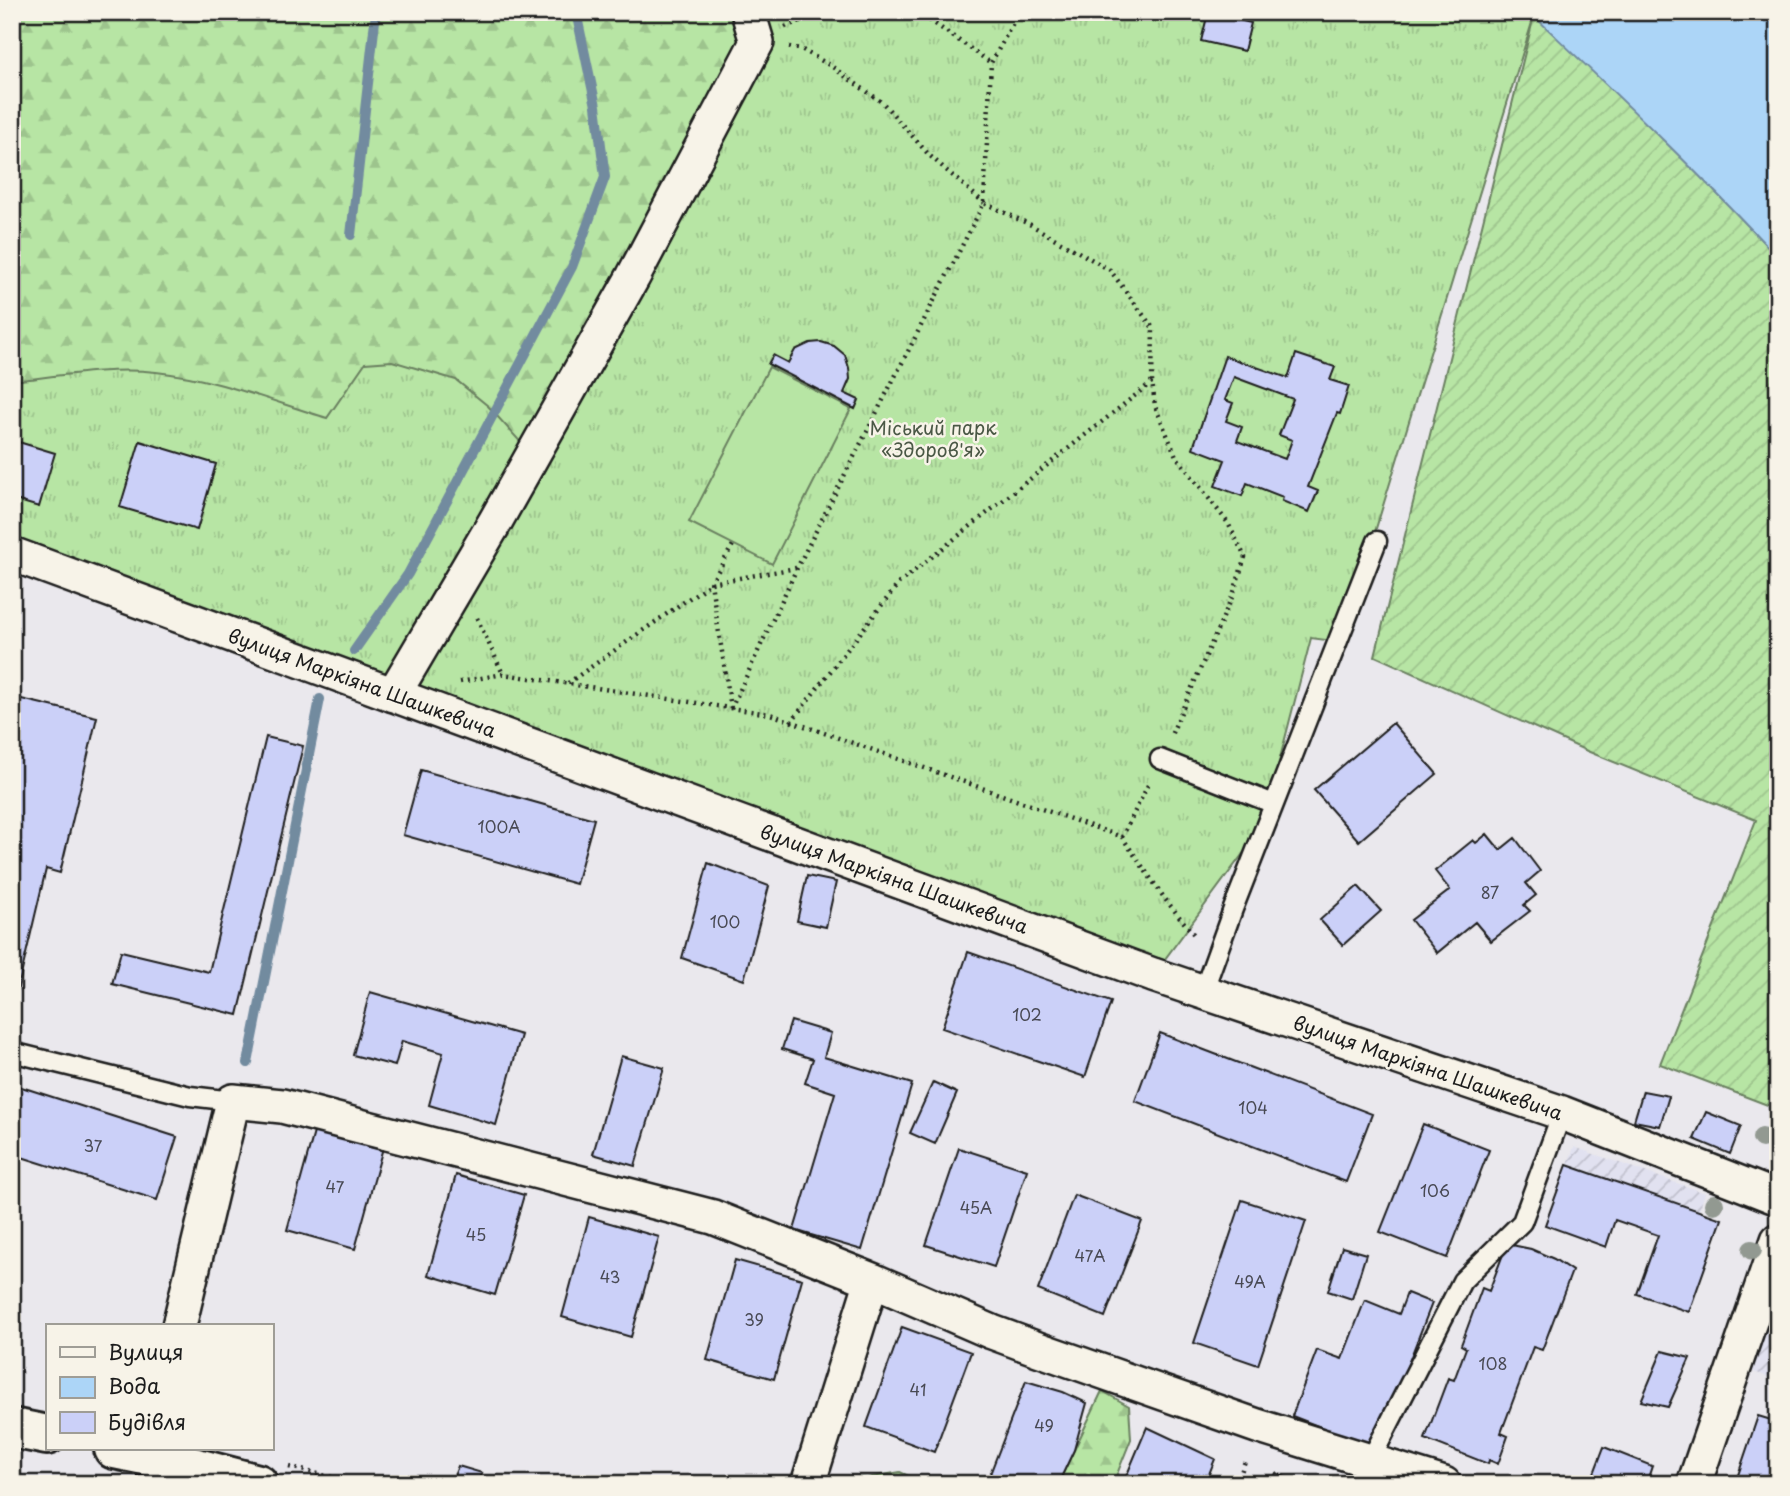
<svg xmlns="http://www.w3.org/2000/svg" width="1790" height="1496" viewBox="0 0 1790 1496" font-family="'Playpen Sans',sans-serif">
	<defs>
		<pattern id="industrial-furrows" width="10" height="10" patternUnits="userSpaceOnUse" patternTransform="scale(1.75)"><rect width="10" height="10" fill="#e1e1f0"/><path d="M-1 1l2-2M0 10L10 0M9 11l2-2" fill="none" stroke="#c0c0cd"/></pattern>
		<pattern id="grass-tufts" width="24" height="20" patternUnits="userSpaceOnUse" patternTransform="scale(1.75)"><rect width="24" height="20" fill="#b7e5a4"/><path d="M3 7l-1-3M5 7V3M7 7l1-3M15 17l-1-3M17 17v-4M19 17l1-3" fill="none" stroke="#9dc48d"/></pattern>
		<pattern id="forest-firs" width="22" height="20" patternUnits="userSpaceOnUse" patternTransform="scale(1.75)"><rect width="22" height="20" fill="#b7e5a4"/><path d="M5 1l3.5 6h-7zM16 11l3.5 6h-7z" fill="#9dc48d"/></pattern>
		<pattern id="garden-furrows" width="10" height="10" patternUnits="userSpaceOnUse" patternTransform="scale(1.75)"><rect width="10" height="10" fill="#b7e5a4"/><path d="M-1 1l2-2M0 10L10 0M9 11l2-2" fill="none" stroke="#9dc48d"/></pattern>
	</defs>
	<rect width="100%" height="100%" fill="#eae8ed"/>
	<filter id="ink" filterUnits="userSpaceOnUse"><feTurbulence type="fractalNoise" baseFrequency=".0143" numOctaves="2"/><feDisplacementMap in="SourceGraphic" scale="14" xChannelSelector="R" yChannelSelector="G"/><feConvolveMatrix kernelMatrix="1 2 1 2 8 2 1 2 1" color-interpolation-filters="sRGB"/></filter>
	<g filter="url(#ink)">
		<path fill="url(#industrial-furrows)" d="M1574,1147L1705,1193L1692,1232L1560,1186Z
			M1778,1288V1380L1751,1371Z"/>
		<path fill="url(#grass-tufts)" stroke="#6a8060" stroke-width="2" d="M12,12H1530L1534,16L1341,642L1311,638L1262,828L1153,975L12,554Z"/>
		<path fill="url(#forest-firs)" stroke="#6a8060" stroke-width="2" d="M12,12H754L533,456L488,406L456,380L392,361L365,363L327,418C271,401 215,378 156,372C109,367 59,376 12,381Z
			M1102,1391L1129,1406L1131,1439L1113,1484H1058Z
			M900,1472L925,1484H831L834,1476L867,1478Z"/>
		<path fill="url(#garden-furrows)" stroke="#6a8060" stroke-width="2" d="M1530,12H1537L1535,16C1618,95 1701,174 1778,258V1109L1660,1064L1756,820L1587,751L1375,656L1534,16Z"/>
		<path fill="#b7e5a4" stroke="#6a8060" stroke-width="2" d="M769,367L851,409L772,564L689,522Z"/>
		<path fill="#acd5f7" stroke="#728b9f" stroke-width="2" d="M1537,12H1778V258C1701,174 1617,95 1534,16Z"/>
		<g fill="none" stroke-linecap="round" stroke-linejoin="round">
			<path stroke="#728b9f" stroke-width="10" d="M351,235L376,12
				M354,651L408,574L572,267L605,177L596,106L576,12
				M248,1063L320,699"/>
		</g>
		<path fill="#cbd0f8" stroke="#1c1c1c" stroke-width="2" fill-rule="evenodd" d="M1208,13L1251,23L1244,51L1201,41Z
			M821,342L834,346L845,355L849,368L850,379L844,393L859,400L855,409L768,364L773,355L788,363L795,350L810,343Z
			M1296,354L1335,367L1330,380L1349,386L1340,414L1337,413L1308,487L1318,491L1309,512L1282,501L1283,497L1247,483L1242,496L1215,486L1225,460L1193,448L1225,356L1288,378ZM1234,377L1293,399L1279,435L1292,440L1285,459L1237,441L1242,427L1226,421L1233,403L1225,400Z
			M12,440L55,453L39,507L12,499Z
			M140,441L216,464L197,530L120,507Z
			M13,697L97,717L60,873L46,869L14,1005H12Z
			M1393,723L1437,774L1359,841L1314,790Z
			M266,737L303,746L238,1015L112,984L121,951L209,972Z
			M421,770L594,819L576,884L403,835Z
			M1487,834L1500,850L1515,838L1540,871L1526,883L1536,895L1524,905L1530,911L1491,941L1475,922L1437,953L1411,920L1450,890L1435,871L1473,840L1476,843Z
			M708,863L769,886L744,980L682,958Z
			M807,876L836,882L826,927L797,921Z
			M1358,886L1381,911L1343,945L1320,920Z
			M968,952L1111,1002L1085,1077L942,1028Z
			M370,992L521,1035L496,1125L429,1105L443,1053L402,1041L395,1066L353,1055Z
			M791,1021L831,1033L824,1057L912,1084L862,1250L794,1230L835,1093L805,1083L813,1059L782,1049Z
			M1160,1033L1372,1114L1346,1182L1135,1101Z
			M621,1056L664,1068L635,1166L593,1154Z
			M933,1082L957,1093L935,1144L910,1133Z
			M12,1084L177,1137L157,1200L12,1154Z
			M1643,1091L1669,1096L1660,1126L1634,1121Z
			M1706,1112L1741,1126L1730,1154L1694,1139Z
			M1423,1124L1489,1150L1447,1258L1380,1232Z
			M316,1125L384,1144L355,1249L287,1230Z
			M1778,1142V1167L1770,1164Z
			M959,1148L1027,1170L994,1267L926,1245Z
			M1567,1165L1722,1219L1689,1312L1637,1294L1658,1235L1615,1220L1606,1247L1545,1225Z
			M456,1175L524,1195L495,1295L428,1275Z
			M1074,1195L1142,1221L1105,1317L1038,1290Z
			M1242,1200L1306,1221L1258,1365L1194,1343Z
			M589,1217L659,1237L631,1337L562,1317Z
			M1507,1244L1531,1249L1554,1259L1572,1271L1542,1350L1533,1347L1501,1433L1508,1436L1498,1464L1489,1460L1488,1464L1425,1439L1448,1378L1454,1380L1466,1348L1461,1345L1482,1288L1489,1291Z
			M1342,1247L1366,1254L1352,1299L1328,1291Z
			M735,1260L802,1279L774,1379L707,1360Z
			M1407,1293L1432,1303L1375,1448L1292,1416L1317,1350L1342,1359L1365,1300L1399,1314Z
			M902,1327L971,1352L934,1452L866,1427Z
			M1662,1351L1690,1358L1668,1407L1641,1401Z
			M1026,1381L1063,1392L1087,1403L1074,1450L1058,1484H1010L990,1474Z
			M1758,1416L1778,1422V1484H1735Z
			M1147,1427L1215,1459L1205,1484H1123Z
			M1604,1447L1652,1466L1646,1484H1613L1593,1476Z
			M458,1466L482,1473L475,1484H463L452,1481Z
			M1276,1473L1301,1484H1271Z"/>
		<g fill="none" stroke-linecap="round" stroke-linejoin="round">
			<g stroke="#1c1c1c" stroke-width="23">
				<path id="service" d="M1160,759L1274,804
					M1203,992L1233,909L1377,541
					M12,1052L190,1096L233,1101
					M1370,1461L1462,1281L1522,1222L1562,1113"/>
			</g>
			<g stroke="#1c1c1c" stroke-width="38">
				<path id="minor" d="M12,554L1153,975L1562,1113L1778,1198
					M393,695L495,522L633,277L757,42L748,12
					M179,1326L233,1101L282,1106L713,1217L872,1280L992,1332L1038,1349L1257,1426L1444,1484
					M808,1484L872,1280
					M1694,1484L1778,1240"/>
			</g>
			<g stroke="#1c1c1c" stroke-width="44">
				<path id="tertiary" d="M12,1428L47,1435
					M114,1449L158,1458L258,1484"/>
			</g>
			<path stroke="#1c1c1c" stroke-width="4.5" stroke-dasharray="2 5" stroke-linecap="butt" d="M918,12L991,63
				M785,27L824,12
				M789,47L801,49L831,66L883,103L929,155L984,203
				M984,202L991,63L1019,12
				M477,618L503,674
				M460,682L503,674L770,714L1122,837L1165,899L1195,936
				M568,683L711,583L796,568
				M731,708L711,583L733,545
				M731,709L797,568L984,203L1031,225L1110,270L1153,328L1152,381L1155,406L1176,456L1228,523L1245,557L1233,595L1171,735
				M791,722L899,583L1152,382
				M1122,837L1150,781
				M289,1467L360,1484
				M1237,1484L1246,1458"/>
			<use href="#service" stroke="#f7f3e8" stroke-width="18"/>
			<use href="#minor" stroke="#f7f3e8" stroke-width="33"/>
			<use href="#tertiary" stroke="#f7f3e8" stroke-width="38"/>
		</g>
		<g fill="#929991">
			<circle cx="1762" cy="1138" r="10"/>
			<circle cx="1714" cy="1204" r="10"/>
			<circle cx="1752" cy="1250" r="10"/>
		</g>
	</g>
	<g text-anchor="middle" stroke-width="5" stroke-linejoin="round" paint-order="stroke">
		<g font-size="16" fill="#484953">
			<text x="499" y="833">100А</text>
			<text x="1490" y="899">87</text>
			<text x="725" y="928">100</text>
			<text x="1027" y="1021">102</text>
			<text x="1253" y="1114">104</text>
			<text x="93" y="1152">37</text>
			<text x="335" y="1193">47</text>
			<text x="1435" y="1197">106</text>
			<text x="976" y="1214">45А</text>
			<text x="476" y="1241">45</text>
			<text x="1090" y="1262">47А</text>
			<text x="610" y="1283">43</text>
			<text x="1250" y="1288">49А</text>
			<text x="754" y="1326">39</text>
			<text x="1493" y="1370">108</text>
			<text x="918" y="1396">41</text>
			<text x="1044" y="1432">49</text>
		</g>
		<g font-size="19" fill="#4a5845" stroke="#f7f3e8">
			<text x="933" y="435">Міський парк<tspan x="933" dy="22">«Здоров'я»</tspan></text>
		</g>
		<g font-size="19" fill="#1c1c1c" stroke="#f7f3e8">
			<text transform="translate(362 683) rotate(20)" y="7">вулиця Маркіяна Шашкевича</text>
			<text transform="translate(894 879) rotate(20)" y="7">вулиця Маркіяна Шашкевича</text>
			<text transform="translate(1428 1068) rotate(19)" y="7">вулиця Маркіяна Шашкевича</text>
		</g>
	</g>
	<rect width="1790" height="1496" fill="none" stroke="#f7f3e8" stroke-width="42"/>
	<rect x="21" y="21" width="1748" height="1454" fill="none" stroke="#1c1c1c" stroke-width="2.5" filter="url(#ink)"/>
	<rect x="46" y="1324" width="228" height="126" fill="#f7f3e8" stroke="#9f9d96" stroke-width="2"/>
	<rect x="60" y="1347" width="35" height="10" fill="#f7f3e8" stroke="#9f9d96" stroke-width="2"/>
	<text x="108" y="1360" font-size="21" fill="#1c1c1c">Вулиця</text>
	<rect x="60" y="1377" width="35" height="21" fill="#acd5f7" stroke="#9f9d96" stroke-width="2"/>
	<text x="108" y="1394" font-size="21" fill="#1c1c1c">Вода</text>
	<rect x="60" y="1412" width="35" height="21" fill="#cbd0f8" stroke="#9f9d96" stroke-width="2"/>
	<text x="108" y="1430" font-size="21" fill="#1c1c1c">Будівля</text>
</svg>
